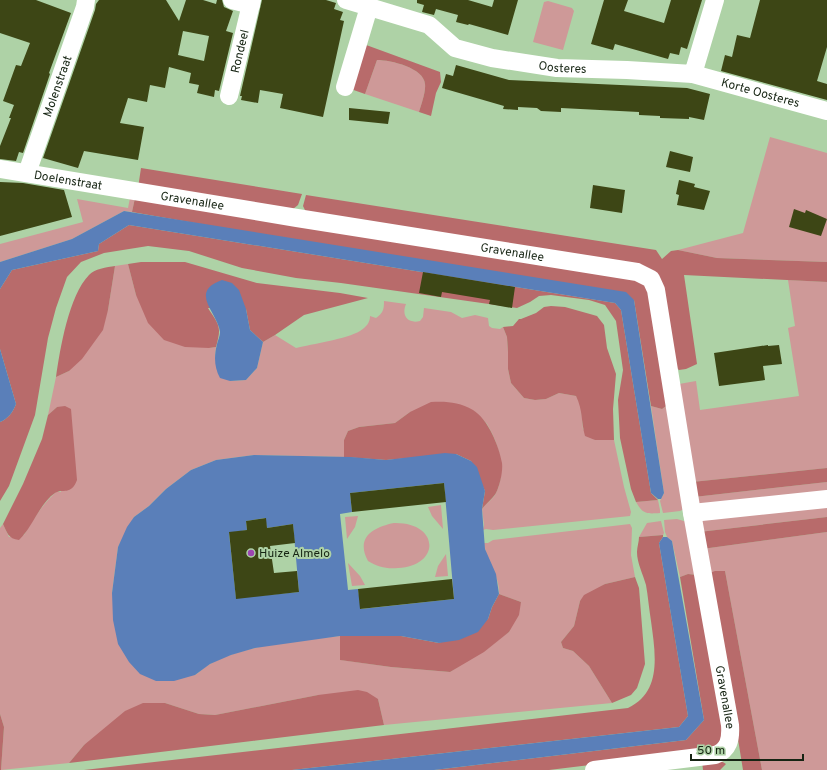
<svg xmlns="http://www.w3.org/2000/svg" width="827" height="770" viewBox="0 0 827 770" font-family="Overpass,sans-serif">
	<rect width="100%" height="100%" fill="#aed2a6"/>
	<path fill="#ce9998" d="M548,1L572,8L574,11L563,50L533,42L544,2Z
		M377,60C391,60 424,68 425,84C426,92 421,105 419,112L365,94Z
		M770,137L827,153V262L717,258L678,250L743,233Z
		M131,193H136L132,212L124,211L72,239L0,262V244L83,222L77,199L128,208Z
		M128,264L136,295L209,348L216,347L215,356L230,381L246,380L257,368L263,342L275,335L296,348C312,344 347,339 360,331C366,327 370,323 370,316L376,318C383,313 384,310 384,301L406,304C401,316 408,324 420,321L423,317L424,308L451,312L462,318L475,315L488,318L489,326L492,328L500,329L503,327L507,337L508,352V369L511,383L524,398L535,400L546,399L559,393L576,396L581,405L583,429L595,440H614L624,487L631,512L630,516L493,530L486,529L483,530L484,525L482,509C486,504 494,498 496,493C507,471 499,444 487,424C483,419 478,415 474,411L410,412L395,423L359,427L348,431L344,440V457L254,455L216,460L191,470L166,489L149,506L134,517L118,547L112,593L195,675C200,672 204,667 210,664C242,645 302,640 340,636L341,660L391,667L450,672L509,632L521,602L499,594C500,575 486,561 484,543H488L493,540L630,524L632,528L631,555L635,577L605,584L580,601L574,626L561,642L563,648L573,651L589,666L612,703L384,725L378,699L318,695L215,715L199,714L165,703L84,745L69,763L1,770L4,727L0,714V528L3,524L9,537L24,535C33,519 43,504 56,492H61L57,407L48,415L56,377L69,371L108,310L115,266Z
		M788,280L827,282V468L692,482L679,384L696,381L700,410L799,396L788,328L795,326Z
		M669,404L684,509L680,511L663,513L660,501L664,493L651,406L662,409Z
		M827,482V495L702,508L694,497Z
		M658,500L660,510V513C646,514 643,514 636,502Z
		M827,502V517L699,532L700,517Z
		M441,505L443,529L432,516L428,507Z
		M358,516L355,527L347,539L345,517Z
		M677,519L687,522L697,575L688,574L680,577L672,541L667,537L665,532L664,520Z
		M661,521L664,533L663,535L639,537L647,523Z
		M394,523C440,522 441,566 398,568C386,569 378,567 368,561C355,537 374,527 394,523Z
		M827,532V770H762L725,571L707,574L702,549Z
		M446,554L448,576L435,577L438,566Z
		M348,563L360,576L365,585L352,586Z"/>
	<path fill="#b86b6b" d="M358,42L440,72L441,82L436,93L431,116L419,112C421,105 426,92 425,84C424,68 391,60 377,60L365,94L345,87Z
		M141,168L302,194L298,205L288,213L138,188Z
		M306,195L656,250L662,259L671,251L678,250L717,258L827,262V282L684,275L697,364L686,369L679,370L673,365L660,283L308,216L303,206Z
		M135,198L648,282L669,404L662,409L651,406L634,300L132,212Z
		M129,225L615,303L621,310L651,493L658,500L636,502L631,489L620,438L618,400L623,370L616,321L605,305L589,300L551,295L539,296L530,302L517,308L341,283L296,278L242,268L189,251L148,246L104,253L81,262L67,277L56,308L48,338L35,415L9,486L0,501V422C8,419 13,412 16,404L0,349V289L12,270L98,251L99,244Z
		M141,262H185L257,283L340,293L368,298L304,315L275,335L263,342L250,330L246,309L208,308C219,325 222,326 216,347L209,348L185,347L164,340L148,323L136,295L128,264Z
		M115,266L108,310L103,330L82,359L69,371L56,377C60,349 69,295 89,275C94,269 107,267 115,266Z
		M551,306L565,307L597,316L604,325L607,348L616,374L613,409L614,440H595L585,436C581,422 583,410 576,396L559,393L546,399L535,400L524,398L511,383L508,369V352L507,337L503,327L513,326L519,319H521L536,313L544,307Z
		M431,402C446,401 459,402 473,410C488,419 499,446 502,463C503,471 500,485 496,493C493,498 486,504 482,509L485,491L471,461L456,454L386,460L344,457V440L348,431L359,427L395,423L410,412Z
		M65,406L71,409L77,480C71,496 63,488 55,493C40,503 32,528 19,540C8,539 7,532 3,524L23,484L42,439L48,415L57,407Z
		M827,468V482L694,497L692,482Z
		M827,517V532L702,549L699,532Z
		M663,535V537L659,543L688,716L679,727L292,770H84L628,708C663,692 655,652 651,621C649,609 648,596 646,585C643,574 637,563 637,552C637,547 639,542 639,537Z
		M715,571H725L762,770H743L737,733L707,574Z
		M688,574L697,575L725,734L717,745L705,751L549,770H434L686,740L704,720L680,577Z
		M635,577L639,588L645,664L637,688L631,695L612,703L589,666L573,651L563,648L561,642L574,626L580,601L584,595L605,584Z
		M499,594L521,602L519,615L509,632L484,652L450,672L391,667L340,660V636H401L439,643L488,619L492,607Z
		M358,690L367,692L378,699L384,725L69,763L84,745L125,711L143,703H165L199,714L215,715L318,695Z
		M0,714L4,727L1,770H0Z
		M718,759L726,764L720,770H703L702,761Z"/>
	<path fill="#5a7fb9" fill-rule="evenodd" d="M124,211L626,292L634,300L664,493L661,499H658L651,493L621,310L615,303L129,225L99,244L98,251L12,270L0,289V262L72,239Z
		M222,280L232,283L239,290L246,309L250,330L263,342L257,368L246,380L230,381L220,378C214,367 214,356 217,344C218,340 220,336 220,332C218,313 188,292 222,280Z
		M0,349L16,404C13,412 8,419 0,422Z
		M445,453L456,454L471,461L477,467L485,491L482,509L485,549L496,574L499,594L492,607L488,619L478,632L459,640L439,643L401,636H340L255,648L231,655L210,664L195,675L174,681H156L140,674L129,662L118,644L113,620L112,593L118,547L127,527L134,517L149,506L166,489L191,470L216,460L254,455L351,457L386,460ZM444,483L454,599L361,609L358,589L348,590L340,514L352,512L350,493ZM265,518L267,528L293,524L299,592L236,598L229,533L247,530L246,521Z
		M663,537H667L672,541L704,720L686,740L434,770H292L679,727L688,716L659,543Z"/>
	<path fill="#3d4615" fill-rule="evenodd" d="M0,0H36L71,13L49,73L50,74L23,153L19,152L16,161L0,159V146L11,118H9L14,105L3,101L16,65L21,66L30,43L0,33Z
		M99,0H166L179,21L186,0H203L216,4L217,0H222L224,7L233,11L226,31L233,33L219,91L215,90L214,97L197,93L199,85L189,83L191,73L169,67L165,88L150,85L147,102L128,98L120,123L144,127L138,160L84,151L78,168L43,158L95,10L96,4ZM183,31L209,36L204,61L178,55Z
		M262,0H326L336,3L334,9L343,12L340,20L344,21L323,117L280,108L283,94L260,90L258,103L241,100L242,96H240Z
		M417,0H468L492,7L494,0H518L508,35L469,24L468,25L456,22L458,15L436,9L434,15L422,12L424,5L417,3Z
		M604,0H628L624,11L664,23L671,0H702L687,49L681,47L679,55L670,53L668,59L615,44L613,50L591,44Z
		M760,0H827V47L817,81L827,84V100L721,71L725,55L732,57L737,35L750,38Z
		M456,65L509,80L687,88L710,94L704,120L689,117V119L660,118V116L639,115V112L561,108V112L541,111L537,108L518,107V110L503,109L504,106L442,88L446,74L453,76Z
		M349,108L390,112L388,124L349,120Z
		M670,151L693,157L690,172L666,167Z
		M679,180L695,184L694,187L710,191L704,210L677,205L679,195L676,194Z
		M0,182L23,183L64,190L72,217L0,236Z
		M593,185L625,190L622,213L590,208Z
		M794,209L805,213L806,210L827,219L821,236L789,227Z
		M423,272L515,287L512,308L489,304L490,300L442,292L441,297L419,293Z
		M768,345V346L779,345L782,364L763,366L765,380L719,386L714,353Z
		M444,483L446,502L352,512L350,493Z
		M266,518L267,528L293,524L295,543L270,546L274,573L297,571L299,592L236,599L229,532L247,530L246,521Z
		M452,579L454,599L360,609L358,589Z"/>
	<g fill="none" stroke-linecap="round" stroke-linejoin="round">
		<g stroke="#fff" stroke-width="18">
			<path d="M232,0L251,5"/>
			<path id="s1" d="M346,0L429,25L455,48L492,58L557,68L627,70L693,74L715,0"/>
			<path id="s2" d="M693,74L827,111"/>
			<path d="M345,87L369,7"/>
			<path id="s3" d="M229,96L252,0"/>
			<path id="s4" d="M0,169L297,218L637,272L651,279L656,290L692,513L730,725C731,739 729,750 715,755L594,770"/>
			<path id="s5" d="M27,173L85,7L86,0"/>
			<path d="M692,513L827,499"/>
		</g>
	</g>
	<circle fill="#9d45b1" stroke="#aed2a6" stroke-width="1.5" cx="251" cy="553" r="4"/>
	<g text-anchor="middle" stroke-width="4" stroke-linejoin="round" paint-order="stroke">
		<g font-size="12" fill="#162413" stroke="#aed2a6">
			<text dy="4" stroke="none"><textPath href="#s3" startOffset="46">Rondeel</textPath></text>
			<text dy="4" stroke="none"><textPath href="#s1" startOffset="231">Oosteres</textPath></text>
			<text dy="4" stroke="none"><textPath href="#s5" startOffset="92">Molenstraat</textPath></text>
			<text dy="4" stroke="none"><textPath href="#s2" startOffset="70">Korte Oosteres</textPath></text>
			<text dy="4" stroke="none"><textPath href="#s4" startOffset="69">Doelenstraat</textPath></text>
			<text dy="4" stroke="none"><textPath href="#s4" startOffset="195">Gravenallee</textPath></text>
			<text dy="4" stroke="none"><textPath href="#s4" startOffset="519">Gravenallee</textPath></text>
			<text dy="4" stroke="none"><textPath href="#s4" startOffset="1086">Gravenallee</textPath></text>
		</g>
		<g font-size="12" fill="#162413" stroke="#aed2a6" text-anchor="start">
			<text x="259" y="557">Huize Almelo</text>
		</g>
	</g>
	<path d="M691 754v6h112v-6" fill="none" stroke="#162413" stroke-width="2"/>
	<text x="697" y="754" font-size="12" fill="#162413" stroke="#aed2a6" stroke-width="3" paint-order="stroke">50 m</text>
</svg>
